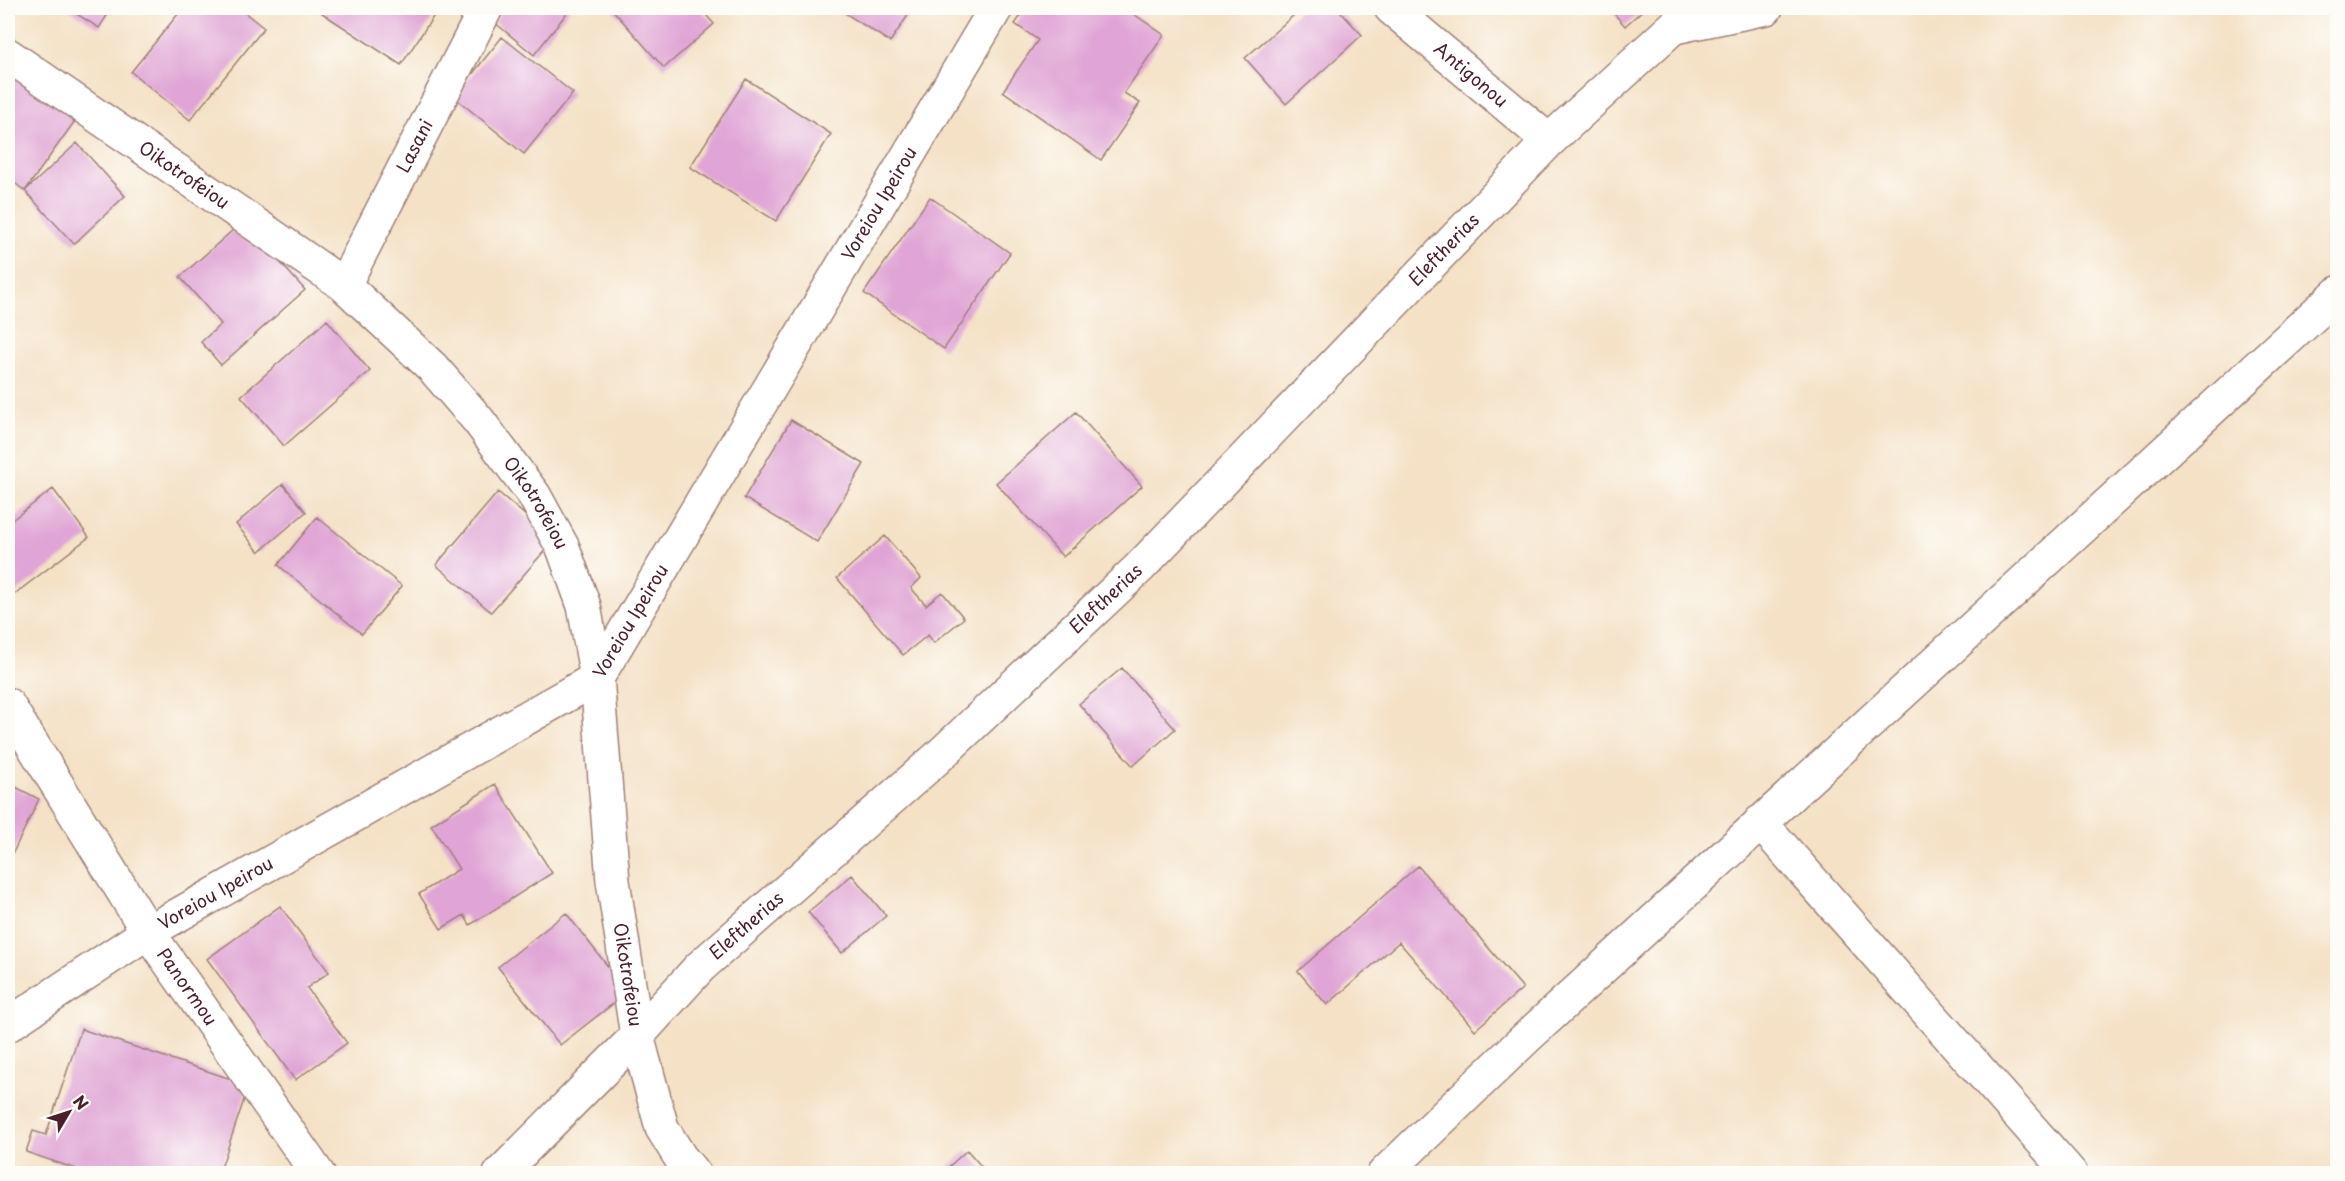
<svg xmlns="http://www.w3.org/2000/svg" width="2345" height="1181" viewBox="0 0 2345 1181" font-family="'Playpen Sans',sans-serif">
	<rect width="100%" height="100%" fill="#fdfcf7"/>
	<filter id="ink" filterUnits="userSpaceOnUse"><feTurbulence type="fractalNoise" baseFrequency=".0167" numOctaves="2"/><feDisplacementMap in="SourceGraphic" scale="12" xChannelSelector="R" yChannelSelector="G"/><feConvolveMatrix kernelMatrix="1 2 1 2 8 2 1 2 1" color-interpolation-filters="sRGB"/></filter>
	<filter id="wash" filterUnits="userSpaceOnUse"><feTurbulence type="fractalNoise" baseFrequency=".008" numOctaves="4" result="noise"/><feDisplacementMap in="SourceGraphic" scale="24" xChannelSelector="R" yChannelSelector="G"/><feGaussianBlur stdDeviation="1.35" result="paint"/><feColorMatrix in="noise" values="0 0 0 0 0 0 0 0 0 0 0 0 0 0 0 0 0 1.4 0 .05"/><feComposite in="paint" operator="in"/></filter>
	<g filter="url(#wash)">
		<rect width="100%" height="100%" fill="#f4e1c6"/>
		<g id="blocks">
			<path fill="#e0a5d6" d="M67,8H112L99,28Z
				M183,8H239L264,28L190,120L131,72Z
				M326,8H439L401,65L322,13Z
				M505,8H568L570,9L534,55L494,22Z
				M611,8H700L714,24L664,68Z
				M837,8H913L890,42Z
				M1026,8H1078L1083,11L1085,8H1125L1164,35L1124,93L1140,103L1101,160L1003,91L1038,40L1015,24Z
				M1302,8H1337L1362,35L1286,104L1245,58Z
				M1609,8H1645L1625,26Z
				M502,37L573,93L524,154L454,97Z
				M8,68L77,118L25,191L77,143L125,196L74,244L25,191L8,178Z
				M746,79L831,134L776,221L690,167Z
				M930,197L1010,253L944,349L864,293Z
				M243,221L305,290L221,365L201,342L221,324L180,277Z
				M327,320L370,371L284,446L241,396Z
				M1076,412L1142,486L1063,557L996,483Z
				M791,420L864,464L817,542L744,498Z
				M283,484L306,512L259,552L236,524Z
				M53,489L89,537L8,599V523Z
				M498,492L554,540L491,612L436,565Z
				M317,517L402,586L362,634L278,565Z
				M885,536L921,578L911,588L926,605L942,592L964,618L934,643L928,635L903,655L837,578Z
				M1122,668L1175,729L1133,766L1079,704Z
				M8,783L39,799L8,863Z
				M495,784L552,873L470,925L464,915L441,929L419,894L459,869L431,825Z
				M1418,866L1523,988L1475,1030L1399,942L1327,1005L1298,971Z
				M852,875L886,916L842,953L808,912Z
				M280,906L329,972L307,988L347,1043L295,1080L207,959Z
				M566,913L628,992L560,1045L498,967Z
				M81,1029L249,1085L219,1174H91L26,1152L33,1131L46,1135Z
				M967,1150L988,1174H941Z"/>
		</g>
	</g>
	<g filter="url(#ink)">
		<use href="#blocks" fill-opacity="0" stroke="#9f8078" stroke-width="1.5"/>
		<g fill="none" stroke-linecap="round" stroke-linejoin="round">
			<g stroke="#9f8078" stroke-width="36">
				<g id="minor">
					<path id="s1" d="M1391,8L1549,141"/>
					<path d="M1674,27L1766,8"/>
					<path id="s2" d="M8,55L344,285L433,368L478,420L534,495L563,548L584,606L597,678L613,881L637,1036L662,1128L680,1157L694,1174"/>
					<path id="s3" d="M344,285L486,8"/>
					<path id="s4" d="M8,705L148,932L318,1174"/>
					<path d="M1760,822L2071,1174"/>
					<path id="s5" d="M8,1025L148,932L597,678L996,8"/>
					<path id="s6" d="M500,1174L637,1036L700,967L936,759L1139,568L1549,141L1694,8"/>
					<path d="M1384,1174L1526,1038L2338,293"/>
				</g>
			</g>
			<use href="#minor" stroke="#fff" stroke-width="33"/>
		</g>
	</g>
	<g text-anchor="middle" stroke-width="5" stroke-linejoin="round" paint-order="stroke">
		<g font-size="18" fill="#4a1f2b" stroke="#fdfcf7">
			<text dy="6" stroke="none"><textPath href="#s1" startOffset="104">Antigonou</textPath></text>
			<text dy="6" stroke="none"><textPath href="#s3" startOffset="156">Lasani</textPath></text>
			<text dy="6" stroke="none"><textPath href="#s2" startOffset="213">Oikotrofeiou</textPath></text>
			<text dy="6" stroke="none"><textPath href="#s5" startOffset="1236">Voreiou Ipeirou</textPath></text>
			<text dy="6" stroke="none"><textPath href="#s6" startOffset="1322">Eleftherias</textPath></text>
			<text dy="6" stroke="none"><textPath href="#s2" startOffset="699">Oikotrofeiou</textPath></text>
			<text dy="6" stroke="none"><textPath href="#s6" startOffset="836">Eleftherias</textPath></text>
			<text dy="6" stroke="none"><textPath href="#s5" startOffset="750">Voreiou Ipeirou</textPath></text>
			<text dy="6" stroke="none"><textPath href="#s5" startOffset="246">Voreiou Ipeirou</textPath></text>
			<text dy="6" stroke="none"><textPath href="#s6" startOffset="350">Eleftherias</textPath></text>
			<text dy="6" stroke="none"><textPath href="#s2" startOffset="1185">Oikotrofeiou</textPath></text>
			<text dy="6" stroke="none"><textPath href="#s4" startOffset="334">Panormou</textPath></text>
		</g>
	</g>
	<rect width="2345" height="1181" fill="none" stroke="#fdfcf7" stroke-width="30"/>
	<g transform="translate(69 1112) rotate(51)" stroke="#fdfcf7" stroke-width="4.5" paint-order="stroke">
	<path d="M0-4.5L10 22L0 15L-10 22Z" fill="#4a1f2b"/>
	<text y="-9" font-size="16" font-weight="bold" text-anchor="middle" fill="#4a1f2b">N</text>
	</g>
</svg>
